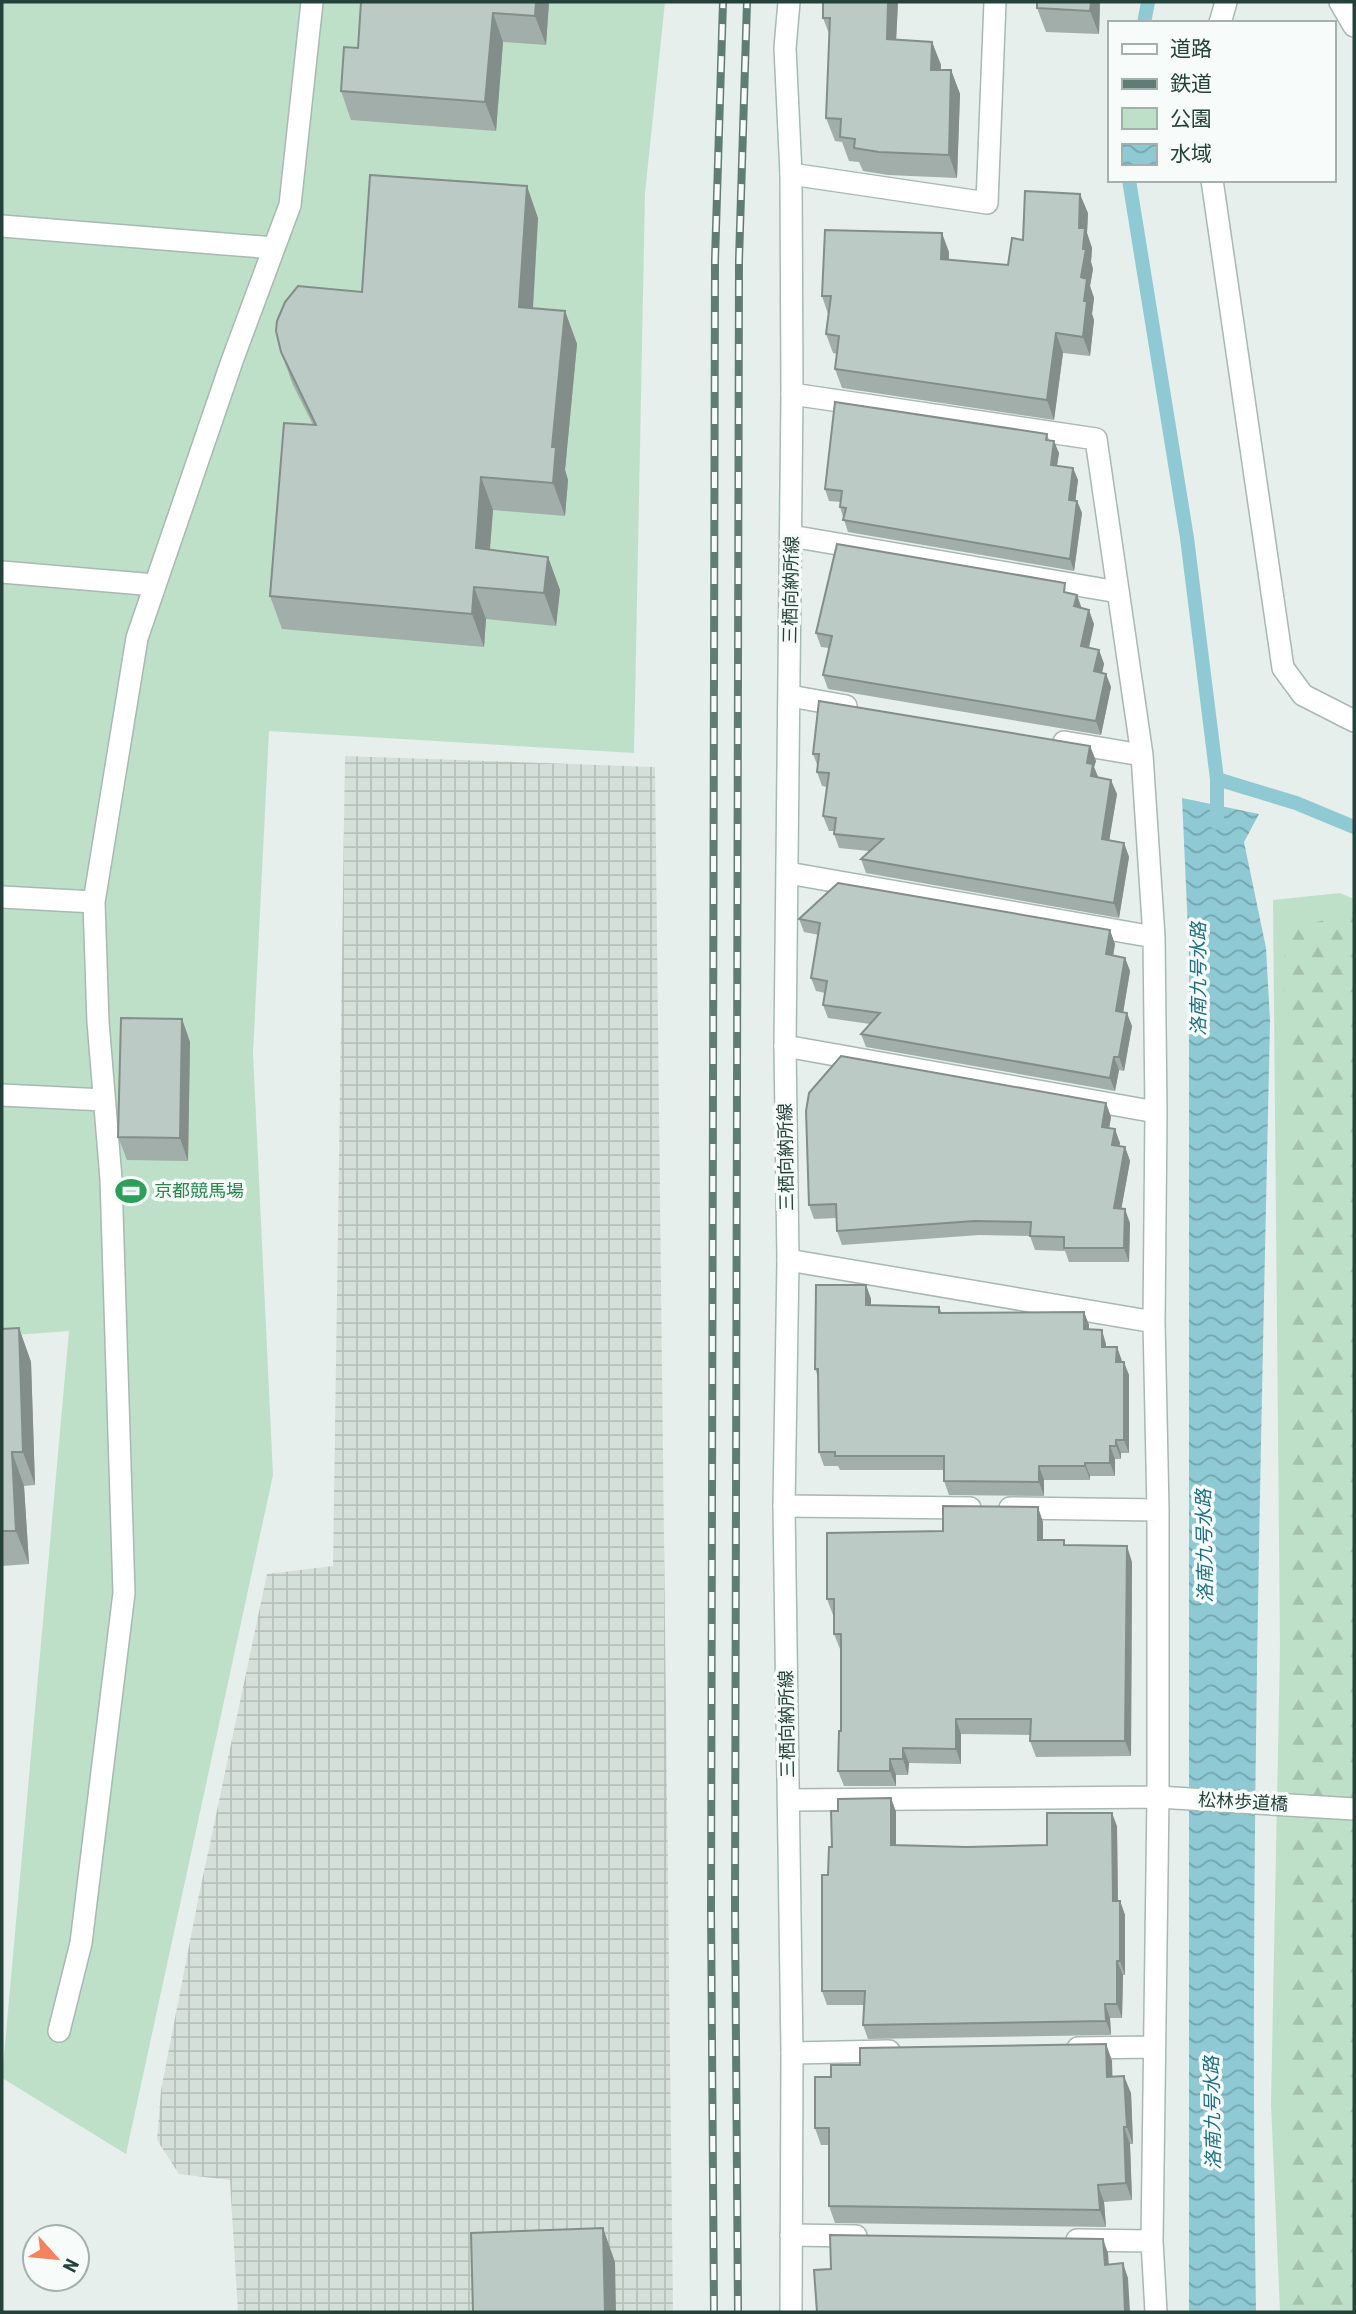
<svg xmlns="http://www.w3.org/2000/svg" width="1356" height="2314" viewBox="0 0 1356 2314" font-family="'Roboto Condensed','Noto Sans JP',sans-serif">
	<defs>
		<pattern id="industrial-grid" width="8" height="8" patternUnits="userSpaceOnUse" patternTransform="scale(1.75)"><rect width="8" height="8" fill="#d4dfda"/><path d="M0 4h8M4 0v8" fill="none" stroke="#b6c1bc"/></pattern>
		<pattern id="forest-firs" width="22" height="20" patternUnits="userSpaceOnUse" patternTransform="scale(1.75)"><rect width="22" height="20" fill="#bfe0c8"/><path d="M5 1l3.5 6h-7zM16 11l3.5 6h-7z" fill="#a4c1ad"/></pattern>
		<pattern id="water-waves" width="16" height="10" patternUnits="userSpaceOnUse" patternTransform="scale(1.75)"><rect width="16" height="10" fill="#8ec9d4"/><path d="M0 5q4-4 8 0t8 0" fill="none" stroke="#74a5ad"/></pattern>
	</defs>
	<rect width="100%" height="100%" fill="#e6efeb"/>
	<path fill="url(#industrial-grid)" d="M345,756L655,767L673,2312H238L230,2180L179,2174L157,2140L161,2090L198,1900L267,1574L333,1566Z"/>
	<path fill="#bfe0c8" d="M2,2H665L645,193L634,753L269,731L253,1053L273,1475L126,2154L2,2078L69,1331L2,1336Z
		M1340,893L1354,899V2312H1280L1271,2104L1280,1649L1273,900Z"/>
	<path fill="url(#forest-firs)" d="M1352,914H1354V2312H1289L1285,2225L1292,1666L1284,929Z"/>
	<path fill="url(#water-waves)" d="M1182,798L1259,814L1244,842L1266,948L1270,1020C1261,1451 1249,1881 1256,2312H1189V952Z"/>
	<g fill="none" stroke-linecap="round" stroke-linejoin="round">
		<path stroke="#8ec9d4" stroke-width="14" d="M1144,23L1148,2
			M1129,180L1187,538L1217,779V823
			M1217,779L1296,803L1354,827"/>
		<g stroke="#a8b8b2" stroke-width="24">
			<path id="service" d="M1340,2L1354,26
				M1220,23L1226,2
				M1212,180L1283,668L1303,695L1354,721
				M2,226L274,248
				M2,572L155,585
				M2,897L94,902L137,638L232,361L290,205L312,2
				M2,1095L104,1100
				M1158,1797L1354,1809
				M59,2031L81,1943L124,1593L111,1179L98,1022L94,902"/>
		</g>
		<g stroke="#a8b8b2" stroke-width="24">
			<path id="minor" d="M791,174L987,203L995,2
				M792,394L1096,439L1142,755L1154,937L1156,1112L1154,1322L1158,1510V1797L1152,2241L1156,2312
				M791,536L1118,592
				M790,696L846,706
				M1064,742L1142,755
				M788,873L1154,937
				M785,1046L1156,1112
				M788,1260L1154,1322
				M784,1506L970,1508
				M1010,1508L1158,1510
				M789,1800L1158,1797
				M1078,2048L1153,2047
				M792,2053L889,2051
				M791,2235L856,2236
				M1077,2240L1152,2241"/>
		</g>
		<g stroke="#a4bbb3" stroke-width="24">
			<path id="secondary" d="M789,2L785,48L791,174L792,394L785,1046L788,1260L784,1506L792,2053L791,2312"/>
		</g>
		<use href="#service" stroke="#fff" stroke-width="21"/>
		<use href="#minor" stroke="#fff" stroke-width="21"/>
		<use href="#secondary" stroke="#fff" stroke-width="21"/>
		<g stroke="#5f7d75" stroke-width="8">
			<path id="rail" d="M714,2312L711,1910L715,260L723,2
				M738,2312L735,1909L739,260L747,2"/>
		</g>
		<use href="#rail" stroke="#f7fbf9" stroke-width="5" stroke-dasharray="16" stroke-linecap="butt"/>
	</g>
	<path fill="#a1aea9" d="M361,2H549L546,45L503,42L496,131L351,120L341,91L358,48Z
		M823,2H898L896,40L932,42L941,65L940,70H951L960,94L957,178L888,175L863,171L859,162L849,161L842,142L835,141L826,118L830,36L823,18Z
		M1037,2H1100L1099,34L1046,32L1037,8Z
		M1088,213L1087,233L1092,248L1091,262L1093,269L1090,286L1094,298L1092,314L1094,320L1090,356L1063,353L1054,420L842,388L835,369L837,354L833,353L826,334L828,314L822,296L949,252V260L1008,265L1023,240Z
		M538,218L533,308L565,311L577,344L565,470L568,480L565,516L493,510L490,550L548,557L560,590L556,626L486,619L484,647L282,629L270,596L313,425L293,385L281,352L362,292Z
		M1047,434L1049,440L1059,453L1057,466L1073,468L1078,480L1075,501H1077L1082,513L1074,571L848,532L840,507L841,502L829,501L825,489Z
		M1069,593L1077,595L1081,608L1094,624L1089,648L1099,650L1104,664L1102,673L1106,674L1111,687L1101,735L828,689L823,675L829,648L821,647L816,633Z
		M1090,746L1096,761L1094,767L1098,777L1117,794L1109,840L1124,843L1129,857L1119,918L866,873L861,859L869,851L839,848L834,834V831H829L823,816L827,787L822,786L817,772L818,767L813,754Z
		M799,919L1115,944L1113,956L1125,958L1130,971L1123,1013L1132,1026L1124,1071L1119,1070L1115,1091L866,1047L861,1034L870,1024L828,1018L823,1005L825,993L816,991L811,978L819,935L804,932Z
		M182,1019L190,1042L188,1161L127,1160L118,1137Z
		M1106,1103L1111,1117L1109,1128L1120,1143L1119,1146L1125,1147L1130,1161L1121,1209L1130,1223L1129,1262H1069L1065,1251L1035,1250L1030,1236L979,1235L842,1245L837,1231L836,1218L814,1219L809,1205Z
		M866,1285L871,1299V1305L939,1307L942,1313L1084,1312L1089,1325V1329L1106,1344V1347H1117L1122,1362L1129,1375V1453H1121V1459H1115V1476H1090V1480H1044V1496L949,1495L944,1481V1470H840L838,1466H824L819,1452L818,1377L815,1369Z
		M19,1328L31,1362L35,1485L24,1486L29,1564L2,1566V1329Z
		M1043,1522V1540H1064L1065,1545L1132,1562L1131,1756L1036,1757L1030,1741L1031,1735L961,1734V1764L909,1763L908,1775H896V1786H844L838,1771L841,1731V1649H840L834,1634V1615H833L827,1599L943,1531Z
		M891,1798L896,1812V1846L967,1847L1047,1845L1117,1826L1118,1901H1120L1125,1915V1975H1123L1122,2018H1110L1111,2035L868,2039L863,2025L864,2005H827L822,1991L828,1875L838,1811Z
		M1106,2044L1112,2061V2077L1131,2093L1133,2144H1130L1132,2200L1104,2202L1106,2227L835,2223L829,2206V2145H821L815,2128L831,2077L860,2065Z"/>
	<path fill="#838d89" d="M536,2H549L546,45L535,16Z
		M888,2H898L895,62L887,39Z
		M1091,2H1100L1099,34L1090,11Z
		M493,13L503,42L496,131L485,102Z
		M932,42L941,65L939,93L931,70Z
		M951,70L960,94L957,178L949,155Z
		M527,186L538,218L531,340L519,307Z
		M1080,194L1088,213L1087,233L1092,248L1091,262L1093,269L1090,286L1094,298L1092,314L1094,320L1090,356L1083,337L1084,301L1081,277L1079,228Z
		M942,233L949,252L948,279L941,259Z
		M565,311L577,344L565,470L568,480L565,516L553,483L552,447Z
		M1056,333L1063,353L1054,420L1047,400Z
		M1054,441L1059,453L1055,477L1051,465Z
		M1073,468L1078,480L1074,512L1069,500Z
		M481,477L493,510L487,581L476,548Z
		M1077,501L1082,513L1074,571L1070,559Z
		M548,557L560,590L556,626L544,593Z
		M474,587L486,619L484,647L472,614Z
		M1077,595L1082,609L1074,606Z
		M1089,610L1094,624L1086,660L1081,646Z
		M1099,650L1104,664L1099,685L1094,671Z
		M1106,674L1111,687L1101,735L1096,721Z
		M1090,746L1096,761L1094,767L1099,779L1091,776L1087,763Z
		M1111,780L1117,794L1107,854L1102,839Z
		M1124,843L1129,857L1119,918L1114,903Z
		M1110,930L1115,944L1111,968L1106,954Z
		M1125,958L1130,971L1121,1025L1116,1011Z
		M1127,1013L1132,1026L1124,1071L1119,1057Z
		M182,1019L190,1042L188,1161L180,1138Z
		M1114,1057L1119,1070L1115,1091L1110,1078Z
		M1106,1103L1111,1117L1107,1141L1102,1127Z
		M1115,1129L1120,1143L1117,1159L1112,1145Z
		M1125,1147L1130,1161L1119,1222L1114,1208Z
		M1125,1209L1130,1223L1129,1262L1124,1248Z
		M866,1285L871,1299V1319L866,1305Z
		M1084,1312L1089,1325V1343L1084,1329Z
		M19,1328L31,1362L35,1485L23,1452Z
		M1102,1330L1106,1344V1361L1102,1347Z
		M1117,1347L1122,1361L1121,1375L1116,1362Z
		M1124,1362L1129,1375V1453L1124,1440Z
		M1116,1440L1121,1453V1459L1116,1446Z
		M1110,1446L1115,1459V1476L1110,1463Z
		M12,1452L24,1486L29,1564L16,1531Z
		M1085,1463L1090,1476V1480L1085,1466Z
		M1039,1466L1044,1480V1496L1039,1482Z
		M1038,1507L1043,1522V1556L1038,1540Z
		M1127,1546L1132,1562L1131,1756L1125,1741Z
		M956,1719L961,1734V1764L956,1749Z
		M903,1748L909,1763L908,1775L903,1759Z
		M890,1759L896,1775V1786L890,1771Z
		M891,1798L896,1812V1859L891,1845Z
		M1112,1813L1117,1826L1118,1915L1113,1901Z
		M1120,1901L1125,1915V1975L1120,1961Z
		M1117,1961L1123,1975L1122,2018L1117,2004Z
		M1105,2004L1110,2018L1111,2035L1106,2021Z
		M1106,2044L1112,2061L1113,2094L1107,2077Z
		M1124,2076L1131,2093L1133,2144L1127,2127Z
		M1124,2127L1130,2144L1132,2200L1126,2183Z
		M1098,2185L1104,2202L1106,2227L1100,2210Z
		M603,2228L615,2262L616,2312H605Z
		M1103,2239L1108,2253L1110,2279L1105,2265Z
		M1123,2263L1128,2278L1130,2312H1125Z"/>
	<path fill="#bbcac4" stroke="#838d89" stroke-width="2" d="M361,2H536L535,16L493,13L485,102L341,91L344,47L358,48Z
		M823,2H888L887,39L932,42L931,70H951L949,155L879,152L854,148L855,139L840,137L841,119L826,118L830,18H823Z
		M1037,2H1091L1090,11L1037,8Z
		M370,175L527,186L519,307L565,311L552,447H556L553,483L481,477L476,548L548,557L544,593L474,587L472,614L270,596L284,423L316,425L281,352L276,331L277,321L285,302L298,286L362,292Z
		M1025,191L1080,194L1079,228H1085L1083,249H1086L1081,277L1087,279L1084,301H1087L1083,337L1056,333L1047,400L835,369L839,336L826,334L831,296H822L825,230L942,233L941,259L1008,265L1012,238L1023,240Z
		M835,402L1047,434L1046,440L1054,441L1051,465L1073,468L1069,500L1077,501L1070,559L843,520L846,508L840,507L842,491L825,489Z
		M837,544L1065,583L1064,592L1077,595L1074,606L1089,610L1081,646L1099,650L1094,671L1106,674L1096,721L823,675L832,636L816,633Z
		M819,701L1090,746L1087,763L1093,764L1091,776L1111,780L1102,839L1124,843L1114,903L861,859L883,839L834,834L836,818L823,816L829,773L817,772L819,754H813Z
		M838,883L1110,930L1106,954L1125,958L1116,1011L1127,1013L1119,1057H1114L1110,1078L861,1034L880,1013L823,1005L827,981L811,978L820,923L799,919Z
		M121,1018L182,1019L180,1138L118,1137Z
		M841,1056L1106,1103L1102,1127L1115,1129L1112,1145L1125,1147L1114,1208L1125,1209L1124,1248H1064V1237L1030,1236L1031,1222L974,1221L837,1231L836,1204L809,1205L806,1111L809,1093Z
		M816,1285H866V1305L939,1307V1313L1084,1312V1329L1102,1330V1347H1117L1116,1362H1124V1440H1116V1446H1110V1463H1085V1466H1039V1482L944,1481V1456H835V1452H819L818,1369H815Z
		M19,1328L23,1452H12L16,1531H2V1329Z
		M943,1506L1038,1507V1540H1064V1545L1127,1546L1125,1741H1030L1031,1719H956V1749L903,1748V1759H890V1771H838L839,1731H841V1634H834V1599H827V1533L943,1531Z
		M891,1798V1845L967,1847L1047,1845V1813H1112L1113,1901H1120V1961H1117V2004H1105L1106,2021L863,2025L865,1991H822V1875H828L829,1847H832L831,1811H838V1799Z
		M1106,2044L1107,2077L1124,2076L1127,2127H1124L1126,2183L1098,2185L1100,2210L829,2206V2128H815V2077H831V2065H860V2048Z
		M603,2228L605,2312H473L471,2233Z
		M830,2235L1103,2239L1105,2265L1123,2263L1125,2312H817L814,2270L831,2269Z"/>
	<defs>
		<g id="stadium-bare" transform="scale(2.415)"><path d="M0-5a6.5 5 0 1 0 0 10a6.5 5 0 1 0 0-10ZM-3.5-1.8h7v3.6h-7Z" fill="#2e9e5b" stroke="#f7fbf9" stroke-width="2.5" paint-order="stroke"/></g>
	</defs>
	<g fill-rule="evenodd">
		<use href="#stadium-bare" x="131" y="1191"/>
	</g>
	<g text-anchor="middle" stroke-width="7" stroke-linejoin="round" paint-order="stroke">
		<g font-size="18" fill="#24423a" stroke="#f7fbf9">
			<text transform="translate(791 590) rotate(-89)" y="6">三栖向納所線</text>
			<text transform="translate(786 1157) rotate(-91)" y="6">三栖向納所線</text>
			<text transform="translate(787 1724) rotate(-91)" y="6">三栖向納所線</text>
			<text transform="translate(1243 1802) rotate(3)" y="6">松林歩道橋</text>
		</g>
		<g font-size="18" fill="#27864d" stroke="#f7fbf9" text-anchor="start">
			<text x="154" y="1197">京都競馬場</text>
		</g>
		<g font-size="19" font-style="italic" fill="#1c6f80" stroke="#f7fbf9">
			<text transform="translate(1198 979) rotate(-90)" y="7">洛南九号水路</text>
			<text transform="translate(1204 1546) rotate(-91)" y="7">洛南九号水路</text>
			<text transform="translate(1212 2113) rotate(-91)" y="7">洛南九号水路</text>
		</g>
	</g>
	<rect width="1356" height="2314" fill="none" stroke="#24423a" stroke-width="7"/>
	<rect x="1108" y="21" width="228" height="161" fill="#f7fbf9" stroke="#a3b1ad" stroke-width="2"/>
	<rect x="1122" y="44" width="35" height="10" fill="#ffffff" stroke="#a3b1ad" stroke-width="2"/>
	<text x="1170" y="56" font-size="21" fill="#24423a">道路</text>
	<rect x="1122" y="79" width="35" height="10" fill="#5f7d75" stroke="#a3b1ad" stroke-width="2"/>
	<text x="1170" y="91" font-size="21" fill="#24423a">鉄道</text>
	<rect x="1122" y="108" width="35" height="21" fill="#bfe0c8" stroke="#a3b1ad" stroke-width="2"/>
	<text x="1170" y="126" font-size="21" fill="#24423a">公園</text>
	<rect x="1122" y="144" width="35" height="21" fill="url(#water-waves)" stroke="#a3b1ad" stroke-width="2"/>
	<text x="1170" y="161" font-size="21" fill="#24423a">水域</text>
	<g transform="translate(56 2258) rotate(117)"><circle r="33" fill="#f7fbf9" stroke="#a3b1ad" stroke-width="2"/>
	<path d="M0-5L12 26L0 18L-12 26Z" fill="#f4845f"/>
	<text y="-10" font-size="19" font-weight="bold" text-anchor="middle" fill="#24423a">N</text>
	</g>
</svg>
